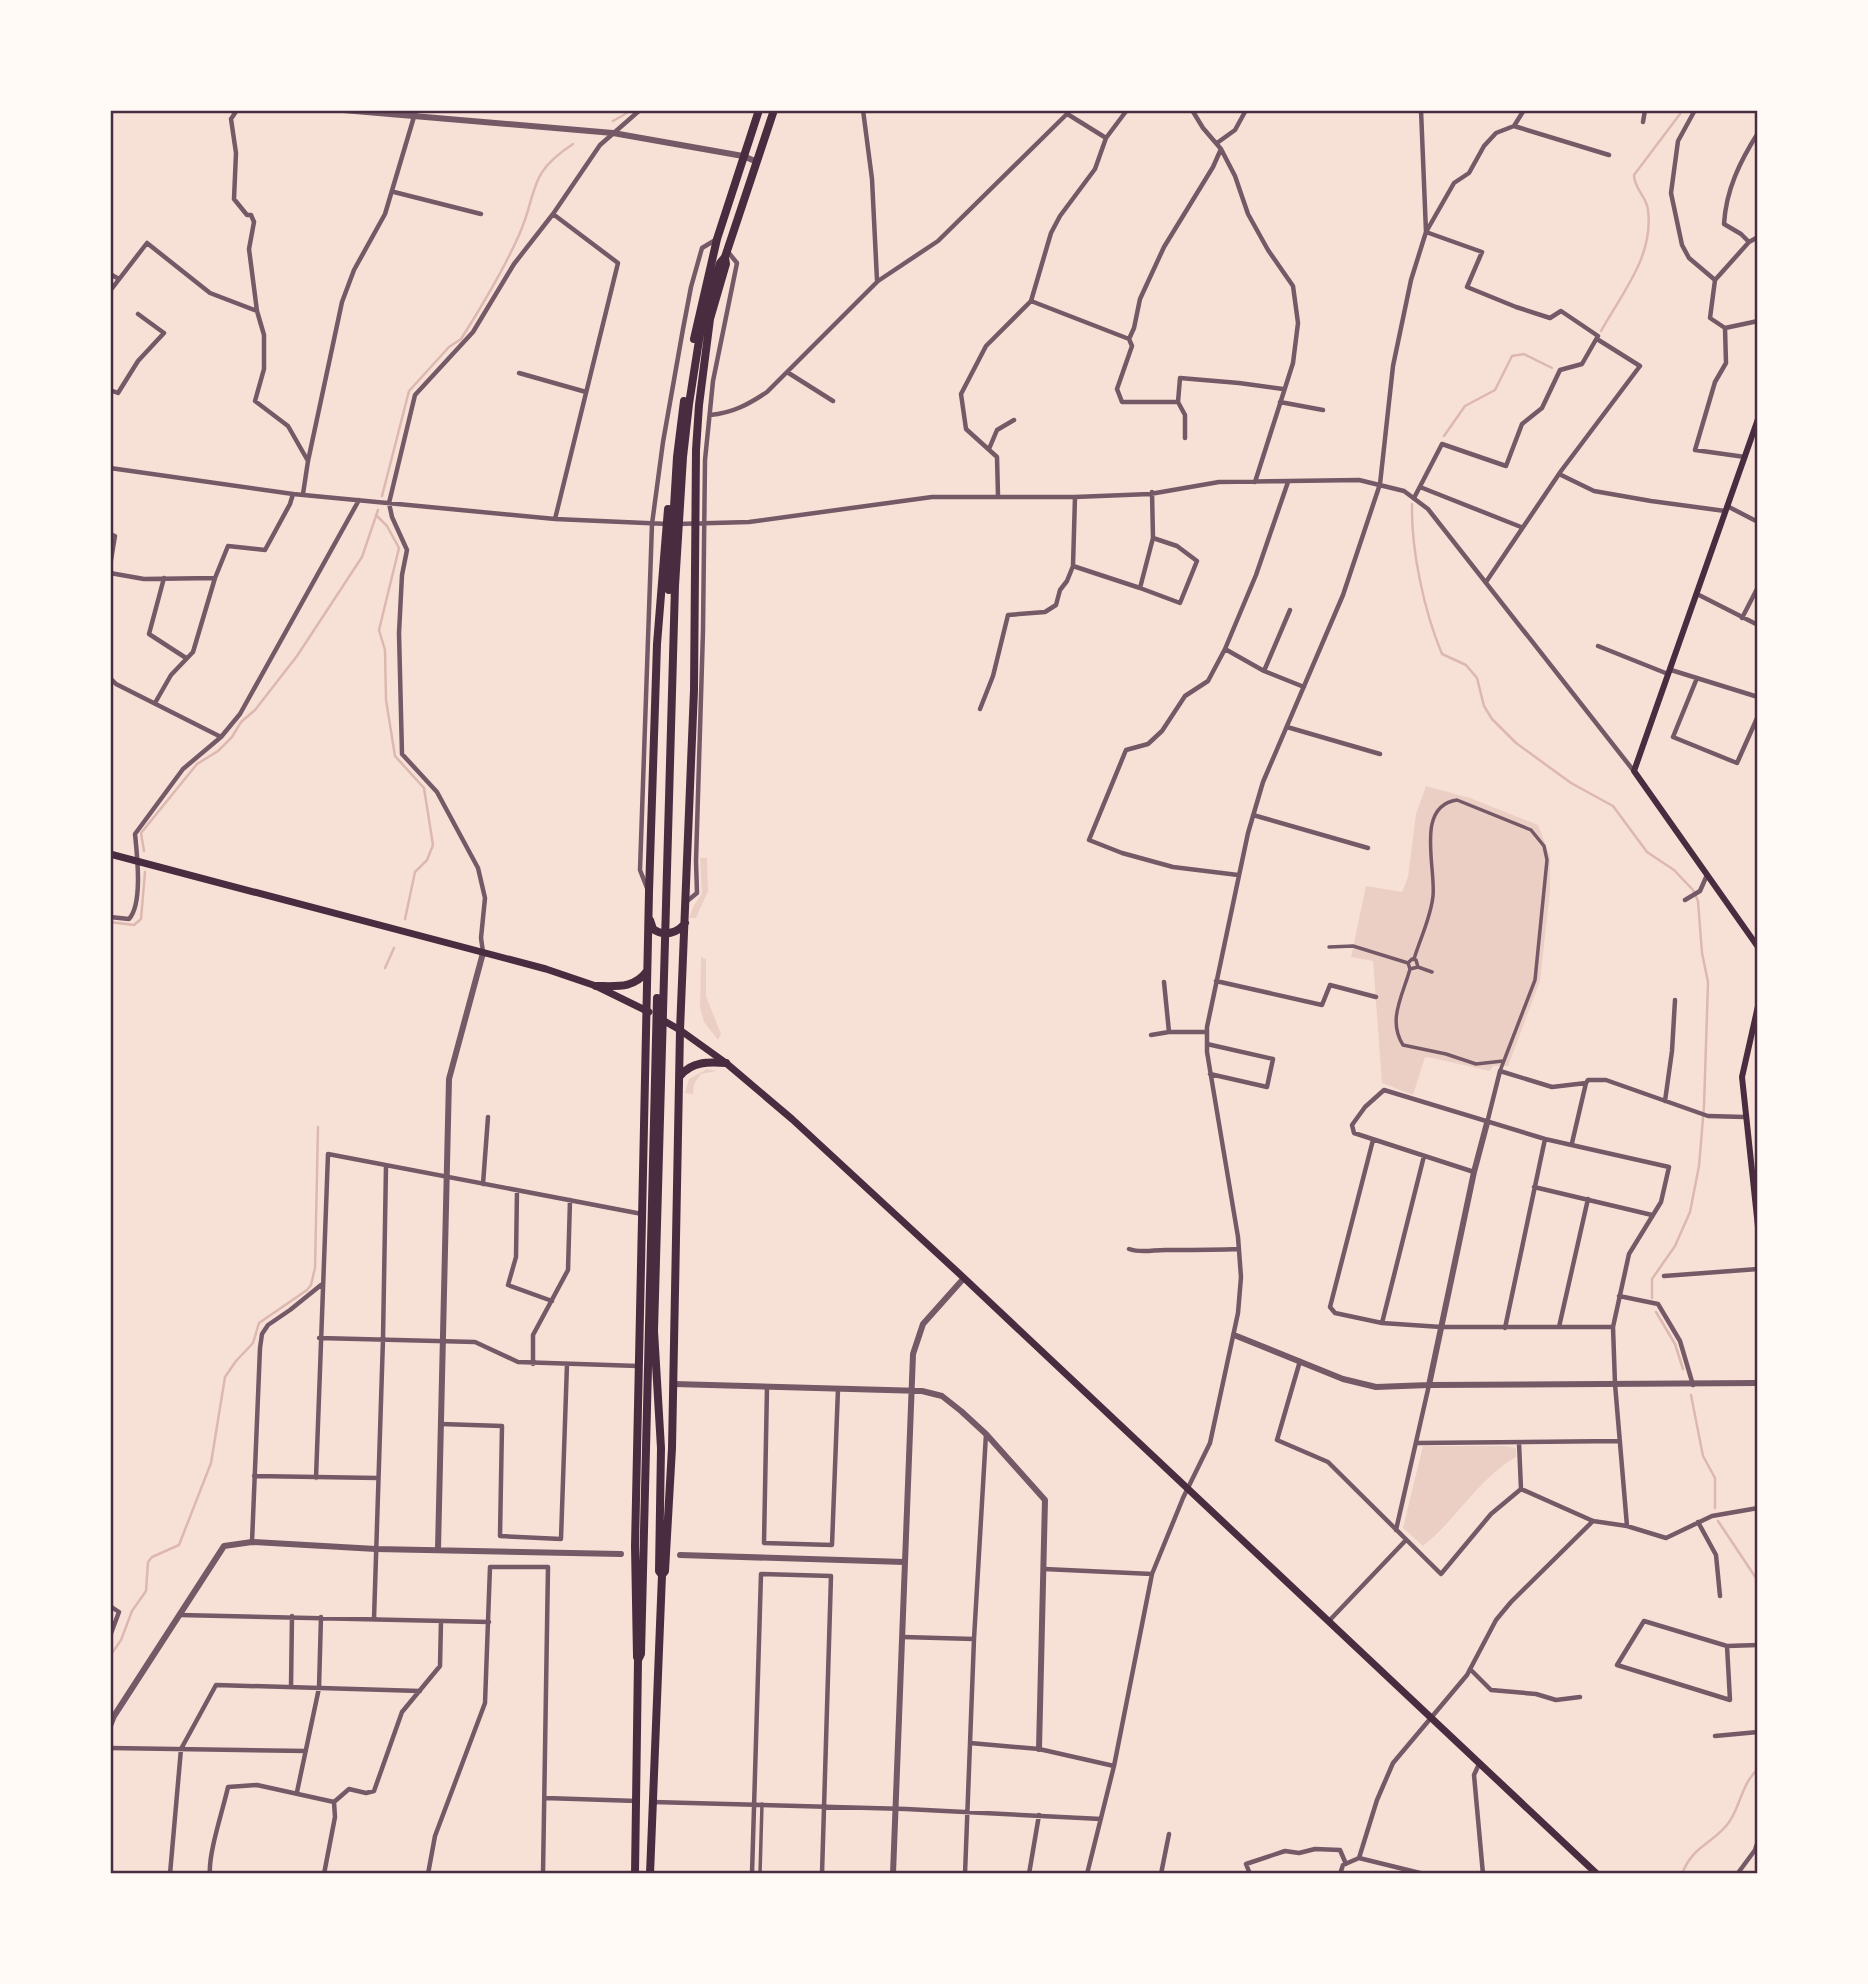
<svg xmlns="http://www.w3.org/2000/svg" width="1868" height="1984" viewBox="0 0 1868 1984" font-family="Roboto,sans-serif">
	<rect width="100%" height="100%" fill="#f7e1d7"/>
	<path fill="#ebcfc5" d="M1426,786L1470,798L1538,825L1550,856V891L1540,981L1508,1066H1493L1490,1071C1468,1067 1447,1060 1425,1057L1413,1095L1382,1083L1373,961L1351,957L1366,886L1402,892L1408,877L1416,814Z
		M700,858H707L708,891L696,918H689L694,905L702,894Z
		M701,957L706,959V996L721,1034L718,1040L704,1022L700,1007Z
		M707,1069L717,1071L701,1074L694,1084L693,1094L685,1093L689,1079Z
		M1423,1446H1506L1516,1448V1457C1478,1479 1457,1519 1423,1546L1403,1528Z"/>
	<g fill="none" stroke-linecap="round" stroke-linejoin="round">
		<path stroke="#dcb8b0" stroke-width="2.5" d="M613,121L632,110
			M1601,331C1622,293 1654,256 1648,210C1647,197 1634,189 1634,175L1683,110
			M1444,436L1465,406L1495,390L1512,356L1524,354L1552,368
			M382,496L409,391L449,347L461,339C482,306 503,271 519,235C539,190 526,175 573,144
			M1412,504C1411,550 1424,611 1442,654L1466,665L1477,678L1484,706L1492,719L1516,743L1571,783L1613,806L1647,852L1674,870L1693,890L1698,901L1702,953L1708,982L1704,1106L1699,1166L1690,1212L1675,1246L1652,1279V1298
			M376,515L387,526L399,548L379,630L385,650L386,700L395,756L424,788L433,845L427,860L415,872L405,919
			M144,851L141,833L197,764L218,751L232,737L241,722L255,710L297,656L362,557L378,510
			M110,922L134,925L141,919L145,872
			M385,968L394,948
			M1656,1312L1675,1344L1683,1369
			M1691,1395L1703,1456L1715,1478V1508
			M1718,1521L1758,1581
			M110,1656L121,1640L132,1611L146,1591L148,1562L152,1557L179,1545L211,1463L225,1377L236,1361L253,1343L259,1323L307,1290L311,1285L315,1268L318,1127
			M1682,1874C1692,1847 1711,1844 1726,1826C1740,1811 1740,1785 1758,1769"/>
		<path stroke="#755966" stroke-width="3.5" d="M1329,947L1353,946L1408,963
			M1414,959C1420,939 1431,917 1433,896C1436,867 1415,806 1457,800L1531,830L1544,846L1547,860L1535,980L1500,1071
			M1418,967L1432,972
			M1410,969L1418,967L1416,960L1412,959L1408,963L1410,969C1403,995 1387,1020 1403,1045L1446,1054L1476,1064L1503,1061
			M760,1874L762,1804"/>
		<path stroke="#755966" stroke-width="4.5" d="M237,110L231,119L236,153L234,199L247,215H251L254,222L249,249L257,311L264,335V369L255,401L288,426L308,461
			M863,110L872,179L877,280
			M1192,110L1203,128L1221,149L1235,176L1248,214L1268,250L1293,286L1298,323L1293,363L1255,482
			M1695,110L1678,141L1671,193L1682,245L1689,258L1715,280L1710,318L1725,328L1758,321
			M1069,115L1106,138L1095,169L1060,216L1051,233L1031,301L1129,339
			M1643,122L1645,110
			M1514,126L1609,155
			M1106,138L1127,110
			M1217,143L1235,130L1246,110
			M1221,149L1213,167L1164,247L1140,299L1134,328L1129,339L1132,346L1117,389L1122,402H1178L1180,378L1239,383L1283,389
			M394,192L481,214
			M1749,242L1741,234L1724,224C1726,190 1740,161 1758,133
			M110,274L119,279
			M1715,280L1749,242L1758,237
			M110,291L147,243L210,293L257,311
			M1725,328L1726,363L1715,382L1695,450L1745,457
			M787,372L833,401
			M519,373L586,392
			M110,390L118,393L138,361L164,333L138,314
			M1178,402L1185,415V438
			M1280,402L1323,410
			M710,415C733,413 749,404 767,392L878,281L938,241L1071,110
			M989,449L997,430L1014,420
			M110,468L293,494L555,519L668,524
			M1559,474L1594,491L1651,501L1725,511
			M1420,487L1521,527
			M1152,492L1153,538L1140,588L1180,603L1197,561L1177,546L1153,538
			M303,494L308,461L342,302L354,270L385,214L416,110
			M998,496L997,457L966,429L961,394L986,346L1031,301
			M1414,498L1442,444L1506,466L1522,424L1542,408L1560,370L1582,364L1598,336L1561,311L1550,318L1516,307L1467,287L1482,252L1426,232L1454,183L1469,173L1484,146L1496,133L1514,126L1524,110
			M1727,506L1758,522
			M555,519L618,263L553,214L600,145L640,110
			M677,524L749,522L932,497H1075L1150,494L1219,482L1359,480L1404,491L1428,509L1633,770
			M110,534L115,536L110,566
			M1073,566L1140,588
			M110,573L144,579L215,578
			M164,578L149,634L186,658
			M1486,582L1561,471L1640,366L1597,339
			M1697,594L1758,625
			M1742,618L1758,587
			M1598,646L1668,674
			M1225,649L1264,671L1304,687
			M1671,670L1758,697
			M1264,671L1290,610
			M110,678L116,684L221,737
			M1697,678L1673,737L1737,763L1758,716
			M155,703L171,675L193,652L215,578L228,546L265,550L290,504L293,494
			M980,709L993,676L1008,615L1045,612L1056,605L1060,590L1067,581L1073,566L1075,497
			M1287,727L1380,754
			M1253,815L1368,848
			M1238,875L1173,867L1122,853L1089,840L1126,750L1148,744L1162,731L1185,696L1208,681L1225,649L1256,575L1288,482
			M647,888L640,870L652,524L663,442L683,329L691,287L702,248L717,239
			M1685,900L1700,891L1707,875
			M686,902L697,893L696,861L703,631L705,460L713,381L737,263L728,252
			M110,917L129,919C143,904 137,854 135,834L183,769L221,737L240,714L359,500
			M483,952L481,938L485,898L478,868L437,792L402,754L399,633L402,575L407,550L392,517L389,503L415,395L473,332L514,264L553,214
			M1216,981L1322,1005L1330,985L1376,997
			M1164,982L1169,1032H1207
			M1151,1035L1169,1032
			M1207,1044L1273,1059L1267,1087L1210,1074
			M1665,1101L1672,1051L1675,1000
			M1487,1123L1500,1071L1552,1087L1586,1083L1588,1080H1606L1708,1116L1745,1117
			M1373,1140L1330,1307L1335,1313L1382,1323L1441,1327H1613
			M1572,1143L1586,1083
			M1474,1172L1354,1133L1352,1125L1365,1107L1384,1090L1545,1139L1669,1167L1661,1202L1629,1254L1613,1327L1615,1384L1627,1526
			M483,1184L488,1117
			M1534,1187L1652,1215
			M517,1190L516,1257L508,1285L552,1301
			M1129,1249C1143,1254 1155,1249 1169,1250C1193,1250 1215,1250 1239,1249
			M1664,1276L1758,1269
			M1619,1296L1658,1304L1680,1341L1693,1385
			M1382,1323L1424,1156
			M1559,1327L1588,1199
			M1505,1328L1545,1139
			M319,1338L475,1342L518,1362L638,1366
			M1300,1361L1277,1440L1328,1462L1441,1574L1491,1514L1521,1489
			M533,1364V1335L568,1270L570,1200
			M767,1387L764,1543L832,1545L838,1389
			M441,1424L502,1426L500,1536L561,1539L567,1364
			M1417,1443L1619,1441
			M1519,1443L1521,1489
			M254,1476L378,1478
			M316,1478L328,1154L642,1214
			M1521,1489L1593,1521L1627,1526L1666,1538L1712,1516L1758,1508
			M1698,1522L1716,1555L1720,1596
			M1396,1530L1429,1385
			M252,1542L260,1348L262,1334L268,1325L290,1310L321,1285
			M1044,1569L1152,1574
			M110,1606L119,1612L110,1636
			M180,1615L489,1622
			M374,1619L383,1339L386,1166
			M1328,1622L1406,1540
			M903,1637L974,1639
			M1727,1646L1730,1700L1617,1665L1644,1621L1727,1646L1758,1645
			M1470,1669L1491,1690L1536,1694L1556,1700L1580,1697
			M291,1687L292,1616
			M1715,1736L1758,1732
			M970,1743L1039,1749L1114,1766
			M110,1748L306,1751
			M1479,1764L1474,1775L1483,1874
			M297,1792L319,1688L321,1617
			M545,1798L637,1801
			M653,1802L906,1809L1101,1819
			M1359,1858L1377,1800L1393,1763L1467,1675L1496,1620L1511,1602L1593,1521
			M1738,1873L1755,1850L1758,1841
			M170,1874L181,1749L216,1685L420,1691
			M210,1874C208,1854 223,1810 228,1787L257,1785L334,1802L349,1789L366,1793L374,1791L402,1712L440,1666L441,1621
			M324,1874L335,1817L334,1802
			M428,1874L435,1836L485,1703L490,1567H548L543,1874
			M752,1874L761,1574L831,1576L822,1874
			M965,1874L974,1639L986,1434
			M1029,1874L1039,1815
			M1087,1874L1114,1766L1152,1574L1183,1498L1210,1443L1238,1313L1241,1277L1238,1237L1207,1052V1027L1248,833L1263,782L1343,595L1380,484L1393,366L1411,280L1426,232L1421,110
			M1161,1874L1169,1834
			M1250,1874L1246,1864L1285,1851L1299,1853L1315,1849L1340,1850L1346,1864
			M1340,1874L1343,1865L1359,1858L1424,1874"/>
		<path stroke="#755966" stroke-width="6" d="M343,110L613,133L743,156L755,161
			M1234,1335L1343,1379L1376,1387L1429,1385L1758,1383
			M674,1384L922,1391L942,1396L961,1411L986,1434L1045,1500L1039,1749
			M1429,1385L1474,1172L1487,1123
			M438,1549L449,1079L483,953
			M680,1555L904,1562
			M110,1726L114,1716L224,1546L252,1542L376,1549L621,1554
			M893,1874L913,1354L923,1324L964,1278"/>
		<path stroke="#4a2c40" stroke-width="6" d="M1758,419L1634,771L1758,947
			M1758,1006L1742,1077L1758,1227"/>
		<path stroke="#4a2c40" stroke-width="7" d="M110,854L546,969L596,986L649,1012
			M659,1018L680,1030L726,1063L792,1119L964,1278L1597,1874"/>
		<path stroke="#4a2c40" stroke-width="8" d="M694,339L717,239L759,110
			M669,590L677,457L684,401
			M650,920L653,929C664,937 678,933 685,923
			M596,986C616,986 634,989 647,971
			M680,1076C692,1061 709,1062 726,1063
			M662,1575L665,1571L672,1448L680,1030L694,690L696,450L699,405L710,319L726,264L725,257
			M637,1657L635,1546L649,892L657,644L668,509
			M635,1874L638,1660L641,1654L657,998
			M650,1874L662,1575L659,1571L661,1448L654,1331L675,586L683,457L689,404L700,334L720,263L725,257L774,110"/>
	</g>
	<rect width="1868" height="1984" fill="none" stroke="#fffaf5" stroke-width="224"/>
	<rect x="112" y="112" width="1644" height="1760" fill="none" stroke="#4a2c40" stroke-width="2.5"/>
</svg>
